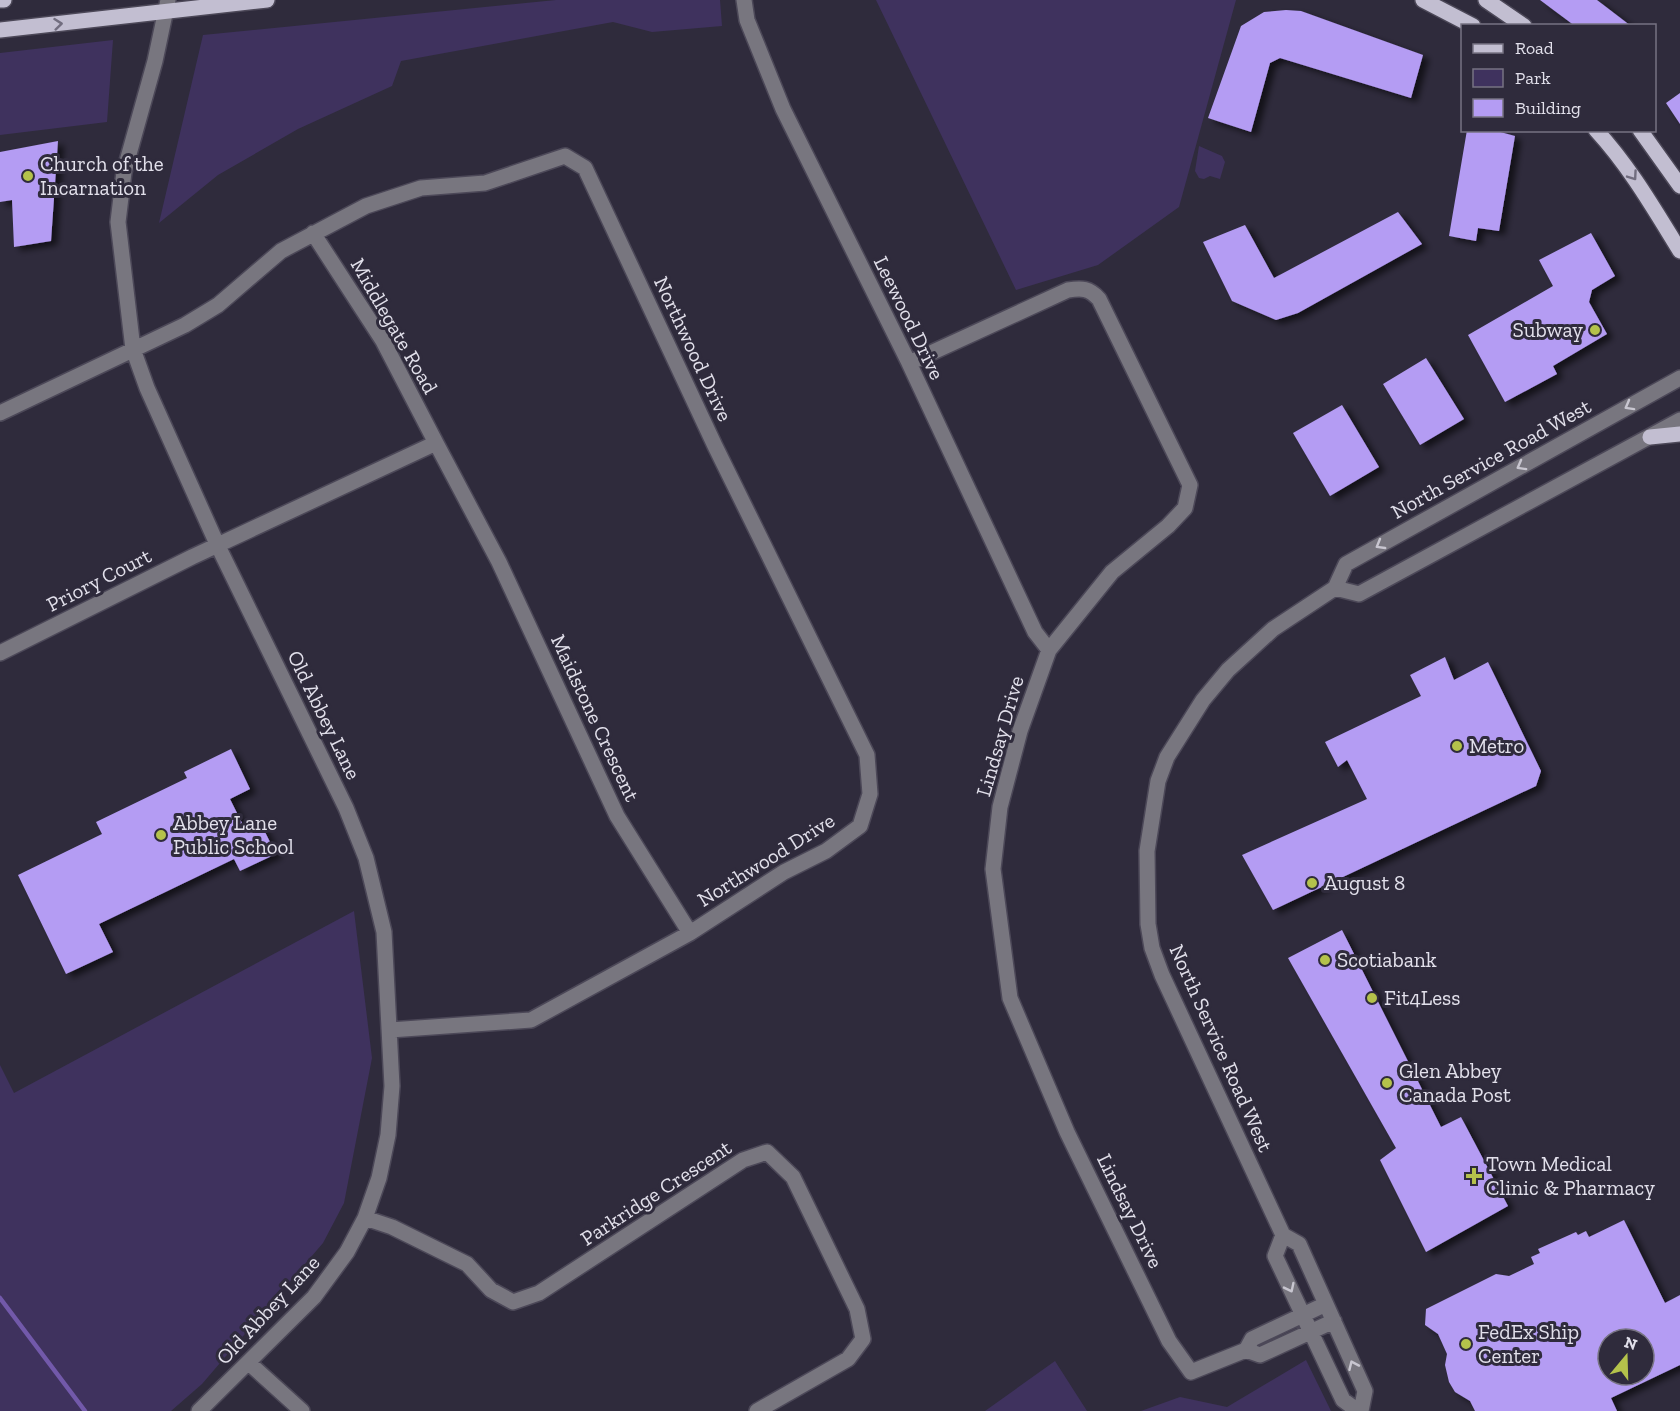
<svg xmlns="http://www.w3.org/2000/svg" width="1680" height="1411" viewBox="0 0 1680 1411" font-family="'Zilla Slab',serif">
	<defs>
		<filter id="shadow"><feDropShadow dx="6" dy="4" stdDeviation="3" flood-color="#0009"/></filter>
	</defs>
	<rect width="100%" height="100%" fill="#2f2b3c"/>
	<path fill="#3f325e" d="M556,0H720L722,26L652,32L613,22L401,61L392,86L298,129L218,175L159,223L203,35Z
		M876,0H1236L1179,207L1098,265L1016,290Z
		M113,40L107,122L0,135V53Z
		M1199,146L1222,156L1225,162L1220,179L1210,176L1204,179L1199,178L1195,171Z
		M354,911L372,1058L344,1203L323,1243L202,1384L171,1411H0V1065L14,1093Z
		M1306,1360L1331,1411H1141L1180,1397L1227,1407Z
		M1055,1361L1087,1411H985Z"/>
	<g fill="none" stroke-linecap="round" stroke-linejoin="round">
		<path stroke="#7259aa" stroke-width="4.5" d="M0,1298L85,1411"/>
	</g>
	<path fill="#b49cf3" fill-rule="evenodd" filter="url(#shadow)" d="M1540,0H1597L1631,26H1575Z
		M1286,10L1301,11L1423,55L1411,98L1280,58L1270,63L1251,132L1208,118L1241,26L1264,12Z
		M1680,93V124L1666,103Z
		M1467,130H1493L1515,136L1499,231L1478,228L1476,241L1449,236Z
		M58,141L51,241L14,247L12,200L0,202V152Z
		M1398,212L1422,244L1298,313L1276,320L1232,301L1203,242L1245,225L1274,278Z
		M1591,233L1615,276L1592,290L1589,302L1607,334L1553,366L1557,374L1505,402L1468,335L1553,286L1539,260Z
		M1426,358L1464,419L1420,445L1383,384Z
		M1342,405L1379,467L1330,496L1293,433Z
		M1445,657L1454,680L1488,662L1541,771L1536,786L1273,910L1242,855L1367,799L1347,760L1338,767L1325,742L1421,696L1410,675Z
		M231,749L250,789L230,799L244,827L259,820L276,854L240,871L234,859L99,924L113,952L66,974L18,875L102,834L96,822L187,778L184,772Z
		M1342,930L1441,1127L1461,1117L1508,1206L1426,1252L1380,1160L1396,1148L1288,958Z
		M1624,1220L1665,1303L1680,1295V1365L1611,1398L1617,1411H1475L1470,1401L1455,1392L1449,1382L1445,1365L1447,1354L1438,1334L1425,1325L1426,1309L1496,1274L1509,1276L1534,1264L1531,1257L1540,1253L1538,1249L1576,1232L1578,1235L1586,1231L1589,1237ZM1608,1339H1644V1375H1608Z"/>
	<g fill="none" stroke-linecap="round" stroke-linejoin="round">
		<g stroke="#4c4858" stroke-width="18">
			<path id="minor" d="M168,0L155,61L124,172L118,222L133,349L147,388L217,544L346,808L366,858L384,932L392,1086L388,1135L379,1178L365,1218L347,1252L314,1297L199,1411
				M744,0L747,20L783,109L909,363L1035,632L1049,650
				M313,233L383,341L436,443
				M909,363L1068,290C1082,288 1089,288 1099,299L1190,485L1185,508L1168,526L1112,572L1049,650L1020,731L1000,807L993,869L1010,998L1067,1132L1169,1341L1191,1372L1246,1350L1260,1355L1334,1321
				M0,413L185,325L218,305L281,251L366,206L421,188L485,183L565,156L585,168L715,446L867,755L870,794L860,826L826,851L784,872L690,933
				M1335,588L1359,594L1680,420
				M0,653L192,557L436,443L499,562L617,816L690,933L531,1020L390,1030
				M365,1218L392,1227L467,1264L491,1290L513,1302L539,1293L743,1160L767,1152L793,1177L857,1309L863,1339L848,1359L757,1411
				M1283,1235L1275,1256L1343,1400L1358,1411
				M1246,1350L1252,1339L1326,1304
				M249,1363L302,1411
				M1361,1411L1365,1391L1299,1244L1283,1235L1162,975L1152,948L1148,924L1147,851L1158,781L1167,757L1203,700L1228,670L1273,629L1335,588L1346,564L1680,378"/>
		</g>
		<g stroke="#4c4858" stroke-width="18">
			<path id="major" d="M0,0H4
				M1423,0L1473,26
				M1486,0L1524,26
				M0,30L267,0
				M1596,130C1630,167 1654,209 1680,251
				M1640,130L1680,186
				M1650,437L1680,434"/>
		</g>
		<use href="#minor" stroke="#78767f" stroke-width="15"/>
		<use href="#major" stroke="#c2bed1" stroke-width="15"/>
	</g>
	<defs><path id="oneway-chevron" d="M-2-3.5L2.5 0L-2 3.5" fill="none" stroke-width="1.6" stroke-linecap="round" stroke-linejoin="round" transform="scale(1.5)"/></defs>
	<g stroke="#716d7f">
		<use href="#oneway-chevron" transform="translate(58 24) rotate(-6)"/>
		<use href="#oneway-chevron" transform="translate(1633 176) rotate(55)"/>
	</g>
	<g stroke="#c8c6d0">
		<use href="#oneway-chevron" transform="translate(1629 406) rotate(151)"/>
		<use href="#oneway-chevron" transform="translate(1521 466) rotate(151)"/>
		<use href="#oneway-chevron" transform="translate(1380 545) rotate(150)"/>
		<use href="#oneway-chevron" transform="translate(1290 1288) rotate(64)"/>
		<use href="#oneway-chevron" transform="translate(1353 1365) rotate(-114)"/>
	</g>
	<g fill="#b4c24b" stroke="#2f2b3c" stroke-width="2">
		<circle cx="28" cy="176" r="6"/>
		<circle cx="1595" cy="330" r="6"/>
		<circle cx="1457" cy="746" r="6"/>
		<circle cx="161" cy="835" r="6"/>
		<circle cx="1312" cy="883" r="6"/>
		<circle cx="1325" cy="960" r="6"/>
		<circle cx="1372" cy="998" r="6"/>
		<circle cx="1387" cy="1083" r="6"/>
		<path d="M1471 1167h6v6h6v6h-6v6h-6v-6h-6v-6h6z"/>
		<circle cx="1466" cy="1344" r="6"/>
	</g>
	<g text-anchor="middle" stroke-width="6" stroke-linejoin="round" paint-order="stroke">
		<g font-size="21" fill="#e2e0eb" stroke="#2f2b3c" text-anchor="start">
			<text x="40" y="171">Church of the<tspan x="40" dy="24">Incarnation</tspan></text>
			<text x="1583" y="337" text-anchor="end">Subway</text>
			<text x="1469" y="753">Metro</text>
			<text x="173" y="830">Abbey Lane<tspan x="173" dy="24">Public School</tspan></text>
			<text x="1324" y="890">August 8</text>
			<text x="1337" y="967">Scotiabank</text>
			<text x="1384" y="1005">Fit4Less</text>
			<text x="1399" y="1078">Glen Abbey<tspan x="1399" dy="24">Canada Post</tspan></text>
			<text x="1486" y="1171">Town Medical<tspan x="1486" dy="24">Clinic &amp; Pharmacy</tspan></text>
			<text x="1478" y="1339">FedEx Ship<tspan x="1478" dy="24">Center</tspan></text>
		</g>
		<g font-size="21" fill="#e2e0eb" stroke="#2f2b3c">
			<text transform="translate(909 318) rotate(64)" y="7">Leewood Drive</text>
			<text transform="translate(394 326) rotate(60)" y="7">Middlegate Road</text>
			<text transform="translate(693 349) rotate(65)" y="7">Northwood Drive</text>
			<text transform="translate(1491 459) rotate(-29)" y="7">North Service Road West</text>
			<text transform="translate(99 580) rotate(-27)" y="7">Priory Court</text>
			<text transform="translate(324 715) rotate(64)" y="7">Old Abbey Lane</text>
			<text transform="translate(595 718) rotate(65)" y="7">Maidstone Crescent</text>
			<text transform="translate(1000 736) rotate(-74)" y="7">Lindsay Drive</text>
			<text transform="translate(766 860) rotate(-32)" y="7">Northwood Drive</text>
			<text transform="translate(1221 1048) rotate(66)" y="7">North Service Road West</text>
			<text transform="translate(656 1193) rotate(-33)" y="7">Parkridge Crescent</text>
			<text transform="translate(1130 1211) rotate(64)" y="7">Lindsay Drive</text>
			<text transform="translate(268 1310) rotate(-47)" y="7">Old Abbey Lane</text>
		</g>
	</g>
	<rect x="1461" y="24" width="195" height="108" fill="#2f2b3c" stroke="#777382" stroke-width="1.5"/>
	<rect x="1473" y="44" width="30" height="9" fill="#c2bed1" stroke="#777382" stroke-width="1.5"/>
	<text x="1515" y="54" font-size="18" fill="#e2e0eb">Road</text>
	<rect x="1473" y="69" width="30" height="18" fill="#3f325e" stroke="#777382" stroke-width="1.5"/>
	<text x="1515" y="84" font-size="18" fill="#e2e0eb">Park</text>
	<rect x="1473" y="99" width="30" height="18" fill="#b49cf3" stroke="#777382" stroke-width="1.5"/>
	<text x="1515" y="114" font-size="18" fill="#e2e0eb">Building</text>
	<g transform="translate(1626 1357) rotate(19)"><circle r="28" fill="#2f2b3c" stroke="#777382" stroke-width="1.5"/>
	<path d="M0-4.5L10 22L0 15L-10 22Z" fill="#b4c24b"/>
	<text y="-9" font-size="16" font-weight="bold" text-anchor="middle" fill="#e2e0eb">N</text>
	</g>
</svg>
